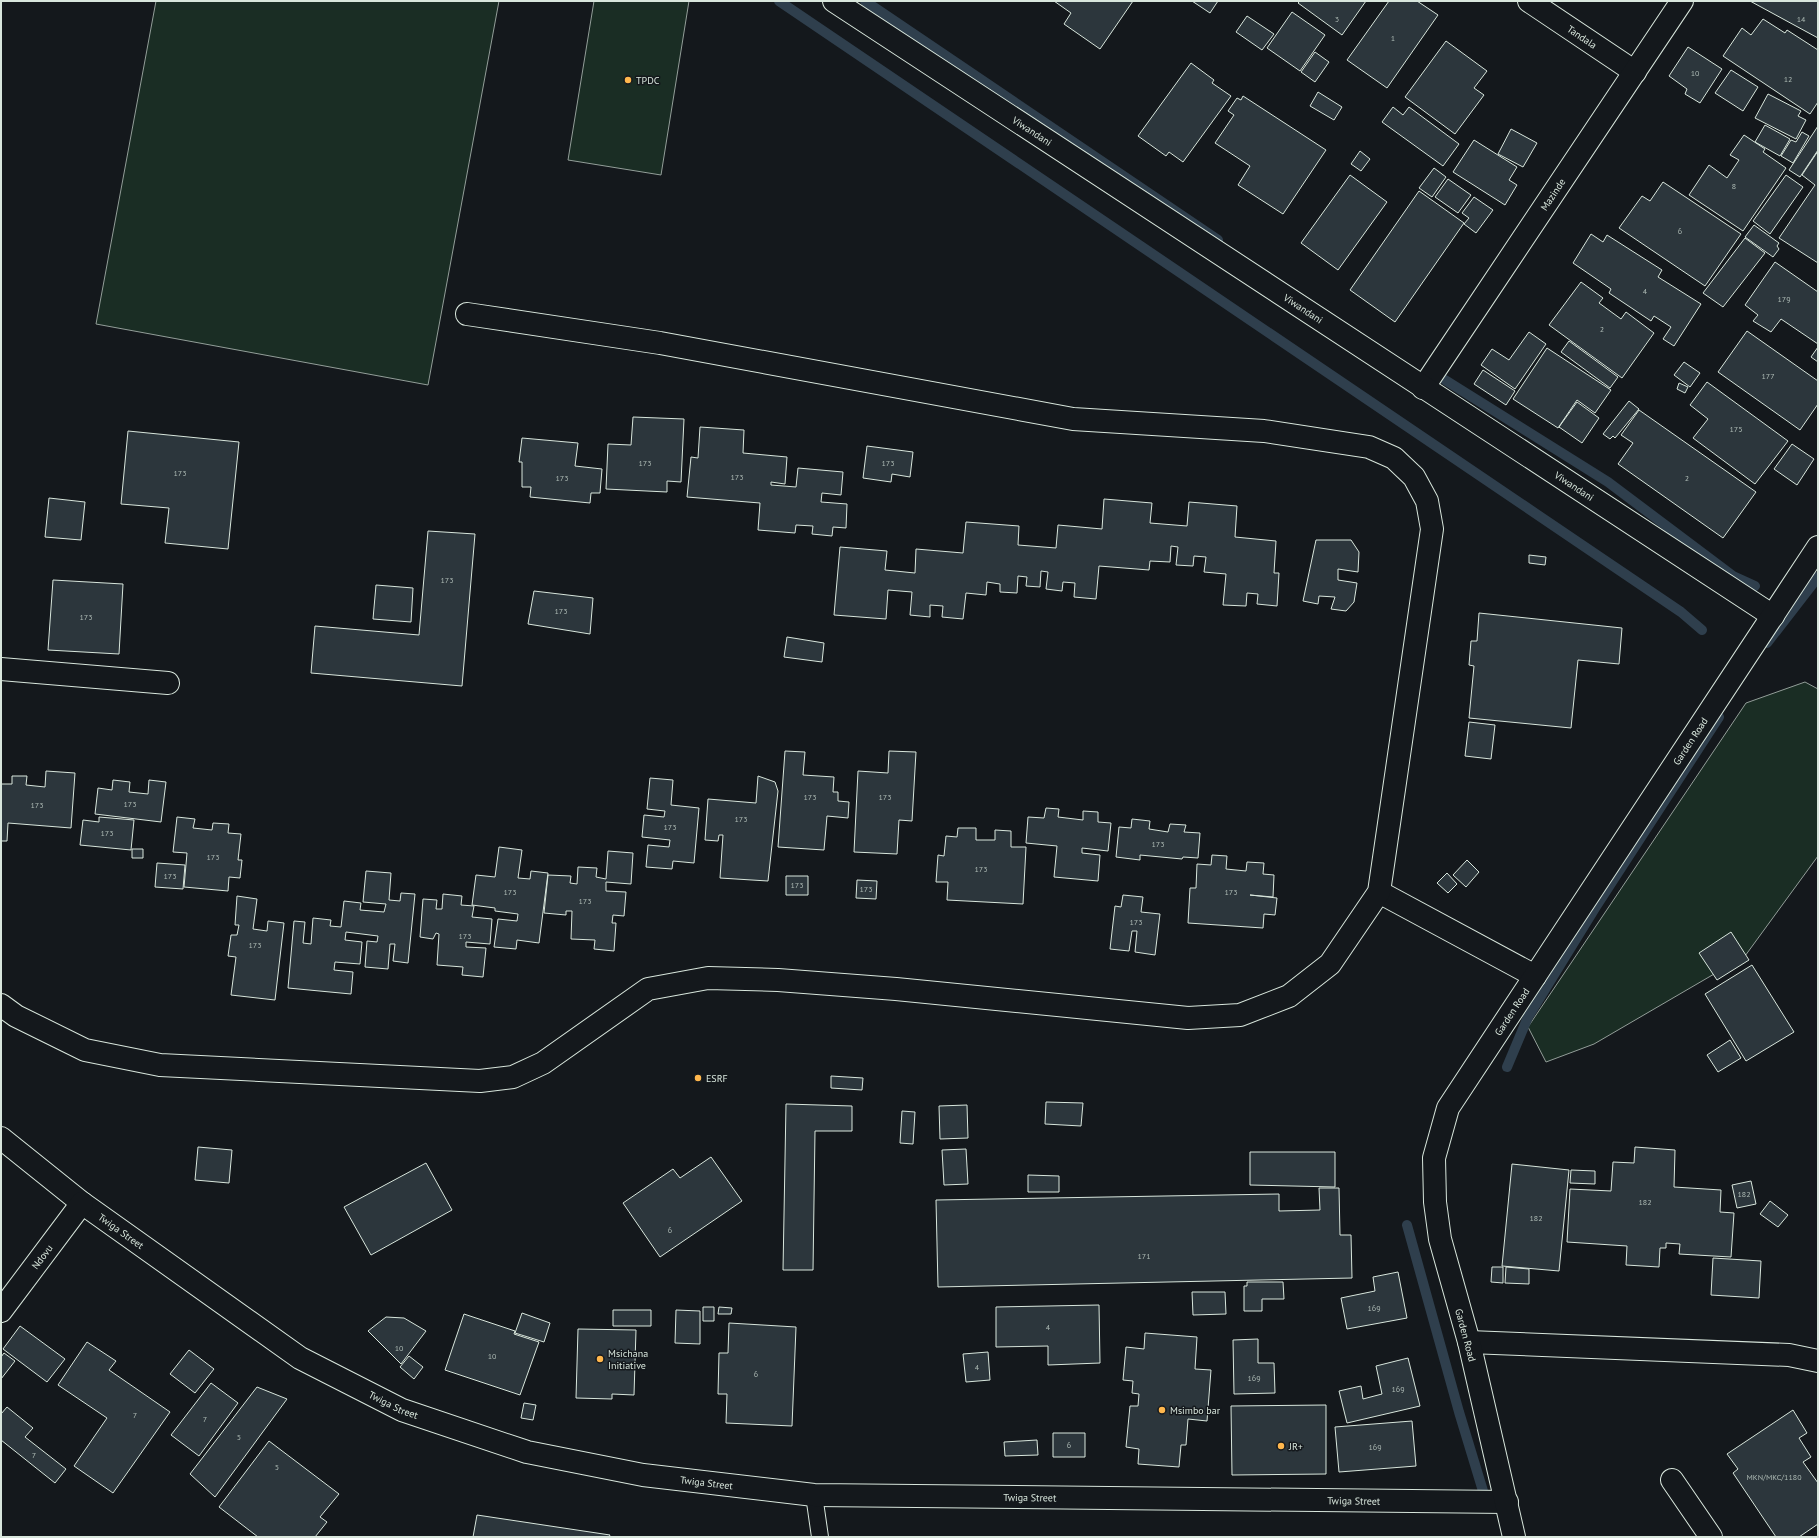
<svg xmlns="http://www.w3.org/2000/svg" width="1819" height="1538" viewBox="0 0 1819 1538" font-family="'PT Sans',sans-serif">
	<rect width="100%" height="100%" fill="#14181c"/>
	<path fill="#1a2d24" stroke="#939e99" d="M156,1H499L428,385L96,324Z
		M594,1H689L661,175L568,160Z
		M1805,682L1818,689V856L1745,956L1594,1044L1546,1062L1528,1027L1746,703Z"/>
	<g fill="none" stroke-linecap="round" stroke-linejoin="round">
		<path stroke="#2f3f4d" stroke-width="10" d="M779,1L1681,612L1702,630
			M865,1L1218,240
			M1445,380L1608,482L1733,576L1755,586
			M1767,643L1818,577
			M1507,1067L1528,1017L1597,905L1719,717
			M1407,1225L1459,1412L1483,1491"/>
	</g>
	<path fill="#2c363c" stroke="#d8e6dc" d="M1054,1H1133L1100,49L1064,24L1071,13Z
		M1192,1H1218L1210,13Z
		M1300,1H1366L1342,35L1298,3Z
		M1389,1H1417L1438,15L1387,88L1347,60Z
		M1750,1H1818V38Z
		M1292,12L1325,35L1300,71L1267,48Z
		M1247,16L1274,34L1262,50L1236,32Z
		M1763,19L1785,33L1787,30L1818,50V102L1810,114L1723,56L1742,28L1751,35Z
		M1446,41L1487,71L1474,88L1484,95L1455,134L1405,97Z
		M1688,47L1722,69L1700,103L1685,94L1687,89L1669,76Z
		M1315,52L1329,62L1315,82L1301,72Z
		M1191,63L1214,80L1212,83L1231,96L1183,162L1169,152L1166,156L1138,136Z
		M1731,70L1758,87L1743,111L1715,93Z
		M1318,92L1342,107L1334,120L1310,106Z
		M1768,94L1801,111L1798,116L1806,120L1796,139L1755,118Z
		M1243,96L1326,150L1283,214L1238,185L1250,166L1215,143L1234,115L1228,111L1237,98L1241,100Z
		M1393,107L1403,115L1409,107L1459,144L1443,166L1382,122Z
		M1765,125L1790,139L1780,156L1755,142Z
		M1818,126V150L1800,177L1789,170Z
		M1511,129L1537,143L1523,167L1498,154Z
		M1802,132L1809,136L1793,163L1781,156L1791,140L1796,142Z
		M1744,135L1765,149L1763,152L1786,168L1743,231L1689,195L1709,165L1727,178L1739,160L1730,155Z
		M1474,140L1517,167L1509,180L1517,185L1505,205L1453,172Z
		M1360,151L1370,159L1361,171L1351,164Z
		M1818,151V263L1779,238L1815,185L1802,175Z
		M1434,168L1446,177L1432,197L1419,188Z
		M1350,175L1387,202L1338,270L1301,243Z
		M1786,175L1803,187L1770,234L1753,221Z
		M1448,179L1471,195L1458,213L1435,197Z
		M1663,182L1741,234L1705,286L1619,228L1642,196L1650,201Z
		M1419,191L1464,223L1395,322L1350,290Z
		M1474,197L1493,210L1476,233L1464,224L1469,218L1462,213Z
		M1754,225L1779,243L1777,246L1779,249L1773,257L1745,237Z
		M1591,234L1603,242L1607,235L1662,270L1658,277L1701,304L1674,346L1663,339L1671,327L1654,316L1651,321L1609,293L1611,289L1573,263Z
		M1745,238L1765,253L1723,307L1703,293Z
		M1775,262L1818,292V344L1781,319L1771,332L1753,321L1758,315L1745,305Z
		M1581,282L1603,298L1599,303L1621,319L1626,312L1654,333L1622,378L1549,325Z
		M1747,331L1818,381V404L1800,430L1718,372Z
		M1529,332L1546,344L1515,389L1481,365L1492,349L1509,360Z
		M1569,341L1618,377L1610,388L1561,352Z
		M1818,347V362L1811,357Z
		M1547,348L1611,390L1595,413L1577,400L1558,428L1513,399Z
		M1684,362L1700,373L1690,387L1674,375Z
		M1483,370L1515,391L1506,405L1474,384Z
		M1707,382L1788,441L1755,484L1693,438L1708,419L1690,405Z
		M1679,383L1688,387L1685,393L1677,389Z
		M1629,401L1639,409L1615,438L1613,436L1610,439L1603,434Z
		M1577,402L1599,418L1582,443L1559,427Z
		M1639,410L1756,492L1723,538L1618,464L1633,443L1621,435Z
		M633,417L684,419L681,482L667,481V492L606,489L608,444L631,445Z
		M700,427L744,430L743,453L787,457L785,484L771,482V485L796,487L798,468L843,472L841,495L822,493L821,502L847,504L846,528L833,527L832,536L812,534L813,526L796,525L795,533L758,530L760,503L687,497L691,457L698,458Z
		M128,431L239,442L228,549L165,543L169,508L121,504Z
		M522,438L578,443L575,466L602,469L600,493H591L590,503L530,497L531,487H522V462H519Z
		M1792,444L1814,459L1797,485L1774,469Z
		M867,446L913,452L910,477L892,474L891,482L863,478Z
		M49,498L85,502L81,540L45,537Z
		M1104,499L1152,503L1150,523L1187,526L1189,502L1237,506L1235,537L1276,541L1274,573H1279L1277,606L1257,604L1258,594L1247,593L1246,606L1223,605L1226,574L1204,572L1206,557L1194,556L1193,566L1176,565L1178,547L1171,546L1170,562L1150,561L1149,570L1099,566L1096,599L1074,597L1075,583L1063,582L1062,591L1046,589L1048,572L1041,571L1040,587L1026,586L1027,577L1018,576L1017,593L1000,592V584L987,582L986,595L966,593L963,619L942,617L943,606L930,605V617L910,615L912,592L888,590L886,619L834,615L840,547L887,551L885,570L915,573L916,549L963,553L966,522L1019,526L1018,545L1056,548L1058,525L1102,529Z
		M428,531L475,534L462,686L311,673L315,626L419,635Z
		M1316,540H1351L1359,552L1358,572L1338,569V580L1357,583L1354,602L1346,611L1331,609L1335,597L1319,596L1318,604L1303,601Z
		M1529,555L1546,557L1545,565L1529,563Z
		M53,580L123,584L119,654L48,650Z
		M376,585L413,588L411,622L373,619Z
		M534,591L593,598L590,634L528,624Z
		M1479,613L1622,628L1619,664L1578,660L1571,728L1469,718L1474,666L1469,665L1471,641H1477Z
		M787,637L824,643L822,662L784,657Z
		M1469,722L1495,725L1491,759L1465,756Z
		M785,751L805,752L803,775L834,777L833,792H838V801L849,802L848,818L827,816L824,850L778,847Z
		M889,751L916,752L912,821L899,820L897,854L854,852L858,771L888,773Z
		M46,771L75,773L71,828L8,823L7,841H1V784H12V776H27L26,785L45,787Z
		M758,776L775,782L778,791L768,881L720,878L723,835H719L718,841L705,840L708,799L756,803Z
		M650,778L673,780L671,805L699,808L694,863L673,861L672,869L646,867L648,845L669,847L670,840L642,837L644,815L664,817L665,811L647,809Z
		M113,780L130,782L129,792L148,794L149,780L166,782L161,822L95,814L98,788L112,790Z
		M1046,808L1059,809L1058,817L1083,820V811L1098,812V822L1111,823L1108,851L1082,848V853L1100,855L1098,881L1054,877L1057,846L1026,843L1028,817L1044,818Z
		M99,817L134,820L131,850L80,845L83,820L99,822Z
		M177,817L195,819L193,828L212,830L213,823L229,824L228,833L241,834L238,860H242L240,878L229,877L228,891L184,887L187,853L173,852Z
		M1132,819L1150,821L1149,829L1168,832L1170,824L1186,825L1184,832L1200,833L1198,858L1183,857L1182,859L1140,855V860L1116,857L1119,827L1131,828Z
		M958,828H976V840H995V830L1011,831V847H1026L1023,904L947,900L948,882H936L938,855L944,856L946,836L957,837Z
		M499,847L522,850L518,878L530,879L531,871L548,873L539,943L517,940L516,949L494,947L498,919L517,921L518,914L495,911V908L472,905L476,875L495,877Z
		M132,849H143V858H132Z
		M608,851L633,853L631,884L606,882V891L626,892L624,916L613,915L612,923H616L614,951L594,949L595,940L571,939L572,911H566V915L544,913L548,875L571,876L570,883L577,884L578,867L597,868L596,877L606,879Z
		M1212,855L1227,856L1226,869L1246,871L1247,862L1264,863L1263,874L1274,875L1273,897L1250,895L1277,898L1275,915L1264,914L1263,928L1188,923L1190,888H1196L1197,864L1211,865Z
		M1467,860L1479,872L1466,887L1453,875Z
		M157,863L185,865L183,889L155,887Z
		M366,871L391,873L389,900L400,901L401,893L415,894L408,963L393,961L395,944H390L388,969L365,967L367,941L377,942L378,936L346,932L345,940L362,942L360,964L335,962L334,970L353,972L351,994L288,988L294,921L305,922L303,943L311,944L313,918L331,920L330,926L341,927L344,901L361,903L360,910L384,912L386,904L363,902Z
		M1447,873L1457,884L1448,893L1437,883Z
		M786,876H808V895H786Z
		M857,880L877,881L876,899L856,898Z
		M443,894L462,896L461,905L474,906L472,917L492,919L490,944L466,942V947L486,948L483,977L462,975L463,967L437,965L439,934L436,933L433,939L420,937L423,899L437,900L436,909H442Z
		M1123,895L1143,897L1141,912L1160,914L1155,955L1135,952L1137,931H1132L1129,951L1110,949L1115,906L1121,907Z
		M237,896L257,899L253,929L267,931L268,921L284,923L275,1000L231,995L236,957L228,956L231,935H237L239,925H235Z
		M1731,932L1749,960L1717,980L1699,953Z
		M1752,965L1794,1032L1746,1061L1705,994Z
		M1730,1040L1741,1058L1718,1072L1707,1055Z
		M831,1076L863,1078L862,1090L831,1088Z
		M1046,1102L1083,1103L1081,1126L1045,1124Z
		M786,1104L852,1106V1131H815L813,1270H783Z
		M967,1105L968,1138L940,1139L939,1106Z
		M902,1111L915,1112L913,1144L900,1143Z
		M198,1147L232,1150L229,1183L195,1180Z
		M1635,1147L1675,1150L1674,1187L1721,1190L1720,1212L1734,1213L1731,1257L1679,1254L1680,1244L1666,1243V1248H1660L1659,1267L1626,1265L1627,1246L1567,1242L1570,1189L1611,1191L1613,1162L1634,1163Z
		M966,1149L968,1184L944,1185L942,1150Z
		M1250,1152H1335V1187L1250,1185Z
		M711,1157L742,1201L660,1257L623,1203L673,1169L680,1178Z
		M426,1163L452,1210L371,1255L344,1207Z
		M1512,1164L1569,1170L1559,1271L1502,1266Z
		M1571,1170L1595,1171V1184L1570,1183Z
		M1028,1175L1059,1176V1192H1028Z
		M1751,1181L1756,1204L1737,1208L1732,1185Z
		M1319,1188H1339L1340,1235H1351L1352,1278L938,1287L936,1200L1279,1194V1211L1320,1210Z
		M1770,1201L1788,1215L1778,1227L1760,1214Z
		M1713,1258L1761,1261L1759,1298L1711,1295Z
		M1492,1267H1503V1283L1491,1282Z
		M1506,1267L1529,1269V1284L1505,1283Z
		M1398,1272L1407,1318L1347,1329L1341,1298L1375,1291L1373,1277Z
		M1247,1282H1283L1284,1299H1262V1311H1244V1286H1247Z
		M1192,1292H1225L1226,1314L1193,1315Z
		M1099,1305L1100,1363L1048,1365V1346L996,1347V1307Z
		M703,1307H714V1321H703Z
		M719,1307L732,1308L731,1314H718Z
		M613,1310H651V1326H613Z
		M676,1310L700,1311V1344L675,1343Z
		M522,1313L550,1323L544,1342L515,1333Z
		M464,1314L515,1331L514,1334L539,1342L520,1395L445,1370Z
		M386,1317L404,1318L426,1331L401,1364L368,1331Z
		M729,1323L796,1327L792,1426L726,1423L727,1394H718L719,1353H728Z
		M20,1326L65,1359L47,1382L3,1349Z
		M578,1329L636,1330L634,1395L612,1394V1399L576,1398Z
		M1145,1333L1197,1337L1195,1369L1211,1370L1207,1421L1188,1419L1186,1445H1181L1179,1467L1138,1464L1139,1449L1126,1447L1130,1406H1138L1139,1394L1132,1393L1133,1381L1123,1380L1126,1347L1144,1349Z
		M1258,1339V1363H1274L1275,1393L1234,1394L1233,1340Z
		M87,1342L116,1361L109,1370L170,1412L113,1493L74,1466L107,1418L58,1385Z
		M189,1350L214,1369L195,1393L170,1374Z
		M988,1352L990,1380L966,1382L963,1354Z
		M4,1353L15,1361L1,1379V1357Z
		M409,1356L423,1367L414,1379L400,1367Z
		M1408,1358L1420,1406L1347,1423L1339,1391L1361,1386L1363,1399L1382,1394L1376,1366Z
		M211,1383L238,1403L199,1456L171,1435Z
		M257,1387L287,1399L215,1497L190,1474Z
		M524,1403L536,1405L533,1420L521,1418Z
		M1326,1405V1474L1232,1475L1231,1406Z
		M7,1407L33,1428L25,1437L66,1469L55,1483L1,1440V1414Z
		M1793,1410L1807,1433L1799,1438L1811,1457L1803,1462L1818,1483V1524L1799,1537H1776L1733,1473L1738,1469L1727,1454Z
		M1412,1421L1416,1466L1339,1472L1335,1427Z
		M1053,1433H1085V1457H1053Z
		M1037,1440L1038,1455L1005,1456L1004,1442Z
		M269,1441L339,1494L320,1517L327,1522L315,1537H258L219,1507Z
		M477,1515L610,1535L609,1537H473Z"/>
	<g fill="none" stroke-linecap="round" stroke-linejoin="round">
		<g stroke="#d8e6dc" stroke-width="18">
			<path id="lane" d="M814,1495L820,1537"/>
		</g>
		<g stroke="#d8e6dc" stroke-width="24">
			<g id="street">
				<path id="s1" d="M1529,1L1635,72"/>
				<path id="s2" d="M1423,388L1682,1"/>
				<path d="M1,669L168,683"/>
				<path d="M1379,892L1535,976"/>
				<path d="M1,1005L16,1016L85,1050L160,1065L480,1081L513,1077L543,1063L648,989L708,978L778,980L896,989L1188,1018L1240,1015L1289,996L1330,964L1379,892L1432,529L1427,501L1414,477L1394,458L1369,447L1264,431L1073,419L660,343L467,314"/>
				<path id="s3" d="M1,1138L82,1203L300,1358L402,1410L527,1452L643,1475L814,1495L1507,1502"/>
				<path id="s4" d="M1,1311L82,1203"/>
				<path d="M1469,1342L1789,1355L1818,1361"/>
				<path d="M1672,1480L1711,1537"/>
			</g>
		</g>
		<g stroke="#d8e6dc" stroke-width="24">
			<g id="secondary">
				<path id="s5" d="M834,1L1773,616"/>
				<path id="s6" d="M1514,1537L1469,1342L1440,1239L1435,1202L1434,1158L1448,1108L1818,547"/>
			</g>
		</g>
		<use href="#lane" stroke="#14181c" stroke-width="16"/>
		<use href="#street" stroke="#14181c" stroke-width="22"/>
		<use href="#secondary" stroke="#14181c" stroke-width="22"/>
	</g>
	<g fill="#ffb74d" stroke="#14181c" stroke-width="1.5">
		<circle cx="628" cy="80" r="4"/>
		<circle cx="698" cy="1078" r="4"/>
		<circle cx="600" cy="1359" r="4"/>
		<circle cx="1162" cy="1410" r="4"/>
		<circle cx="1281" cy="1446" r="4"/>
	</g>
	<g text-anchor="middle" stroke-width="3" stroke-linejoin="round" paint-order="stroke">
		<g font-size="8" fill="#adbab4">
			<text x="1337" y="22">3</text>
			<text x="1801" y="22">14</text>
			<text x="1393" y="41">1</text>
			<text x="1695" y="76">10</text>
			<text x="1788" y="82">12</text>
			<text x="1734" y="189">8</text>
			<text x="1680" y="234">6</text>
			<text x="1645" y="294">4</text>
			<text x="1784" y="302">179</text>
			<text x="1602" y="332">2</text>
			<text x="1768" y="379">177</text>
			<text x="1736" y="432">175</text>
			<text x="645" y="466">173</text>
			<text x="888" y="466">173</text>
			<text x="180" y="476">173</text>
			<text x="737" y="480">173</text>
			<text x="562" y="481">173</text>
			<text x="1687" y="481">2</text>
			<text x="447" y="583">173</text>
			<text x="561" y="614">173</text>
			<text x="86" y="620">173</text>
			<text x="810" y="800">173</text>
			<text x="885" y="800">173</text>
			<text x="130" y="807">173</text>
			<text x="37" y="808">173</text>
			<text x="741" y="822">173</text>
			<text x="670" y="830">173</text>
			<text x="107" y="836">173</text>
			<text x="1158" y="847">173</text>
			<text x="213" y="860">173</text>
			<text x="981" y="872">173</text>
			<text x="170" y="879">173</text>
			<text x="797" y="888">173</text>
			<text x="866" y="892">173</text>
			<text x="510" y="895">173</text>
			<text x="1231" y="895">173</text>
			<text x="585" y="904">173</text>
			<text x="1136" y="925">173</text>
			<text x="465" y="939">173</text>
			<text x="255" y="948">173</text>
			<text x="1744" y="1197">182</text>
			<text x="1645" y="1205">182</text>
			<text x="1536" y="1221">182</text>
			<text x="670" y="1233">6</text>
			<text x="1144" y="1259">171</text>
			<text x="1374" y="1311">169</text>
			<text x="1048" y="1330">4</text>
			<text x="399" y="1351">10</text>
			<text x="492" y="1359">10</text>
			<text x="977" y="1370">4</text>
			<text x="756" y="1377">6</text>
			<text x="1254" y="1381">169</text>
			<text x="1398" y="1392">169</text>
			<text x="135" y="1418">7</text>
			<text x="205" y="1422">7</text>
			<text x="239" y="1440">5</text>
			<text x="1069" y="1448">6</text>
			<text x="1375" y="1450">169</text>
			<text x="34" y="1458">7</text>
			<text x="277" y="1470">5</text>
			<text x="1774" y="1480">MKN/MKC/1180</text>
		</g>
		<g font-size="10" fill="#d8e6dc" stroke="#14181c">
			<text dy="4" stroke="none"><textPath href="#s1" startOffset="64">Tandala</textPath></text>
			<text dy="4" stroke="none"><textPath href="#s5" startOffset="237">Viwandani</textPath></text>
			<text dy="4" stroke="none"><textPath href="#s2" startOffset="233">Mazinde</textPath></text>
			<text dy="4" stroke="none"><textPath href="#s5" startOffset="561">Viwandani</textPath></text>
			<text dy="4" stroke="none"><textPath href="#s5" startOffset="885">Viwandani</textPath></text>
			<text dy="4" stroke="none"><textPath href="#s6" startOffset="880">Garden Road</textPath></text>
			<text dy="4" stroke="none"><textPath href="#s6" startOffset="556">Garden Road</textPath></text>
			<text dy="4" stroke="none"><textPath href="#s3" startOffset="152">Twiga Street</textPath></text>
			<text dy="4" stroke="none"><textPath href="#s4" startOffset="68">Ndovu</textPath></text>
			<text transform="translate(1466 1335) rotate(75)" y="4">Garden Road</text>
			<text dy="4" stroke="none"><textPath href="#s3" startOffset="476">Twiga Street</textPath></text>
			<text dy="4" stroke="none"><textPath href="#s3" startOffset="800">Twiga Street</textPath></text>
			<text dy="4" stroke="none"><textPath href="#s3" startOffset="1124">Twiga Street</textPath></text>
			<text dy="4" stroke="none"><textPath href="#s3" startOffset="1448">Twiga Street</textPath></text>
		</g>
		<g font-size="10" fill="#d8e6dc" stroke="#14181c" text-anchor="start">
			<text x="636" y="84">TPDC</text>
			<text x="706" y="1082">ESRF</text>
			<text x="608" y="1357">Msichana<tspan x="608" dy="12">Initiative</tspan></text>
			<text x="1170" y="1414">Msimbo bar</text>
			<text x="1289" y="1450">JR+</text>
		</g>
	</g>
	<rect width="1819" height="1538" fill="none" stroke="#d8e6dc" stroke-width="4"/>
</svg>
